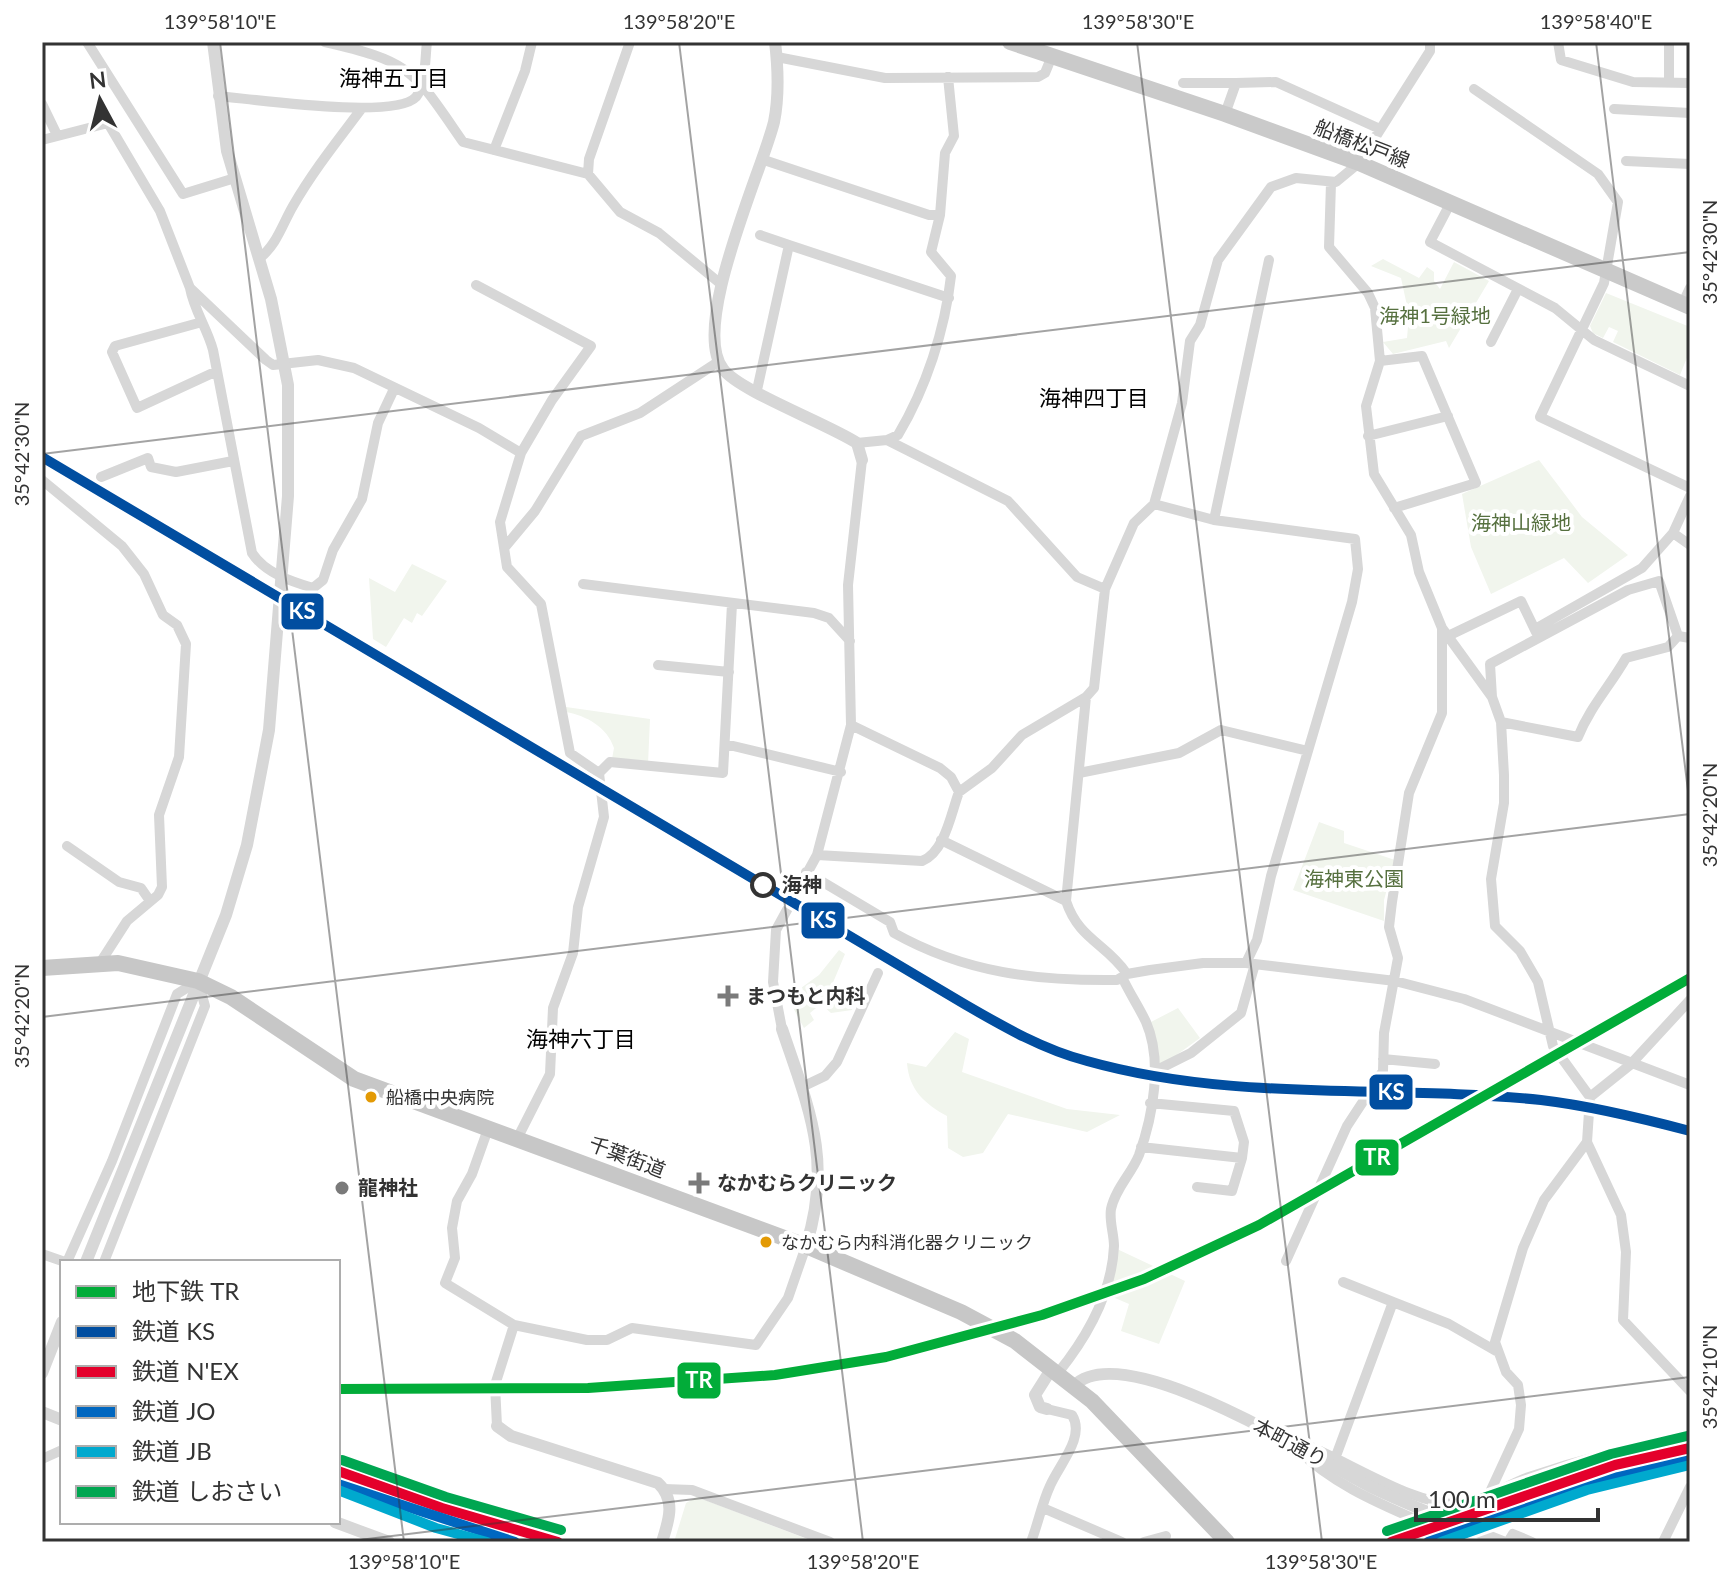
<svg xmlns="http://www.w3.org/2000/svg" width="1732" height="1584" viewBox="0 0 1732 1584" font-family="Lato,'Noto Sans JP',sans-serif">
	<rect width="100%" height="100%" fill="#fff"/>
	<path fill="#f1f5ed" d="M1383,259L1419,278L1427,267L1434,272V281L1440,289L1454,262L1489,281L1449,348L1446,341L1393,354L1383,342L1407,338L1409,315L1401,278L1371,266Z
		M1606,293L1690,327V350L1680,375L1613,342L1618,331L1609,327L1603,338L1593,333L1590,326Z
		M1539,460L1582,517L1628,555L1588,583L1564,558L1491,594L1471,547L1462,494Z
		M412,564L447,581L422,616L417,613L412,623L404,618L386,647L373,639L369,578L395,592Z
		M566,707L650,719L648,764L612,759L614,748C607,727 587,716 566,712Z
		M1319,822L1344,831V843L1395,860L1384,900V921L1293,890Z
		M839,950L845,954L829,992L854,1000L852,1010L831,1013L821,1004L810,1013L814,1020L804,1028L790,1002L795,999L794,993L819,975Z
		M1178,1008L1200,1038L1160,1067L1149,1023Z
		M955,1032L969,1039L962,1072L1067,1109L1120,1115L1087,1132L1008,1114L983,1153L963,1157L948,1148L947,1116C925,1104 909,1090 907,1063L926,1067Z
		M1117,1249L1185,1281L1159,1344L1121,1331L1129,1304L1108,1295Z
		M697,1497L815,1542H674L686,1503Z"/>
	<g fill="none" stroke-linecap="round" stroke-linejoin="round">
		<path stroke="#d7d7d7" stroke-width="10" d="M87,42L183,194L235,178
			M325,42C413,62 413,70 463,142L588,174L620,212L659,233L722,285
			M1558,42L1561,60L1633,82L1690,83
			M777,57L885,78L1038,77L1045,73L1052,56
			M1183,83H1236
			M1669,83V42
			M1474,89L1598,174L1618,202L1604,283L1540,417L1690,488
			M218,96C253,99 395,120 416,97C426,85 425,57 427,42
			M42,104L57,135
			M1614,109L1690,113
			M1225,114L1236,83L1276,82L1380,129
			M42,140L108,123L160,211L190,288L266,360L273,365L318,360L354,368L479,428L521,453
			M494,150L525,71L532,42
			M764,160L929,215H940
			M1626,161L1690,164
			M588,174L589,159L630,42
			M1331,183L1329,247L1368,293L1375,308L1380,361L1366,406L1374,474L1411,535L1419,572L1442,628L1492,697
			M1451,202L1430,242L1555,308L1594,340L1690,386
			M760,235L789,245
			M260,258C277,244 282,225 293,206C313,171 338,140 362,108
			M476,285L591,346L552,400L521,453L500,522L507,567L541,604L570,753L599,773L604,817L578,907L573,953L553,1008L550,1074L517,1139
			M190,288C194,310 207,328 213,350L252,553C265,573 290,581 313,588L323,580L333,550L362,499L378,423L394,389
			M1682,305L1690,288
			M202,322L115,346L112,352L137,408L217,371
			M1491,342L1518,289
			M1380,361L1422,356L1476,483L1394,508
			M757,390L789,245L949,298
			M1368,436L1448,416
			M887,440L1008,501L1077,577L1105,589
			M857,443L887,440L898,435C926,388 945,330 951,276L931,252L940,215L945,153L954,136L948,77
			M101,477L148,458L151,467L176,472L233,461
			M42,480L122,546L144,574L163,615L177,625L186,644L179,757L159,815L162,887L158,895L127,921L100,963
			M1154,504L1214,520L1355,539L1358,569L1352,602L1271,876L1257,940L1246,963
			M1214,520L1269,260
			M1673,533L1690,545
			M505,547L535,511L581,436L640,413L718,362
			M583,584L814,613L829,618L850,641
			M1535,629L1642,568L1673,533L1690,496
			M1448,636L1521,601L1536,632
			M658,665L729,672
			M1501,722L1578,737C1590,707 1610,686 1626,658L1668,647L1678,636L1690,638
			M725,744L841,772
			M599,773L610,762L723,773L732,604
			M1079,773L1179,753L1221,730L1308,751
			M959,792L992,768L1022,735L1086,697
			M941,840L1066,901
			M67,846L119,882L141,888L150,901
			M817,855L922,861C945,852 951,813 959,792L951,777L940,768L851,725
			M806,872L890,922L894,933C965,973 1037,981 1117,980L1127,974L1150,970L1203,963H1246L1395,981L1464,999L1690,1085
			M1127,974C1106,943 1079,940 1066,901L1086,697L1094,688L1105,589L1134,523L1154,504L1182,403L1190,341L1200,325L1218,260L1271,187L1296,178L1336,182L1359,163L1430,51V42
			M782,1029L773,982L776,930L817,855L851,725L848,585L862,460
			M1383,1059L1435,1064
			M1155,1071L1191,1053L1241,1013L1255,964
			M804,1086L825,1076L837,1062L878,973
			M1590,1097L1630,1065L1690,1000
			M488,1129L472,1174L457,1201L452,1228L455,1258L445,1283L514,1325L495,1385L497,1426
			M1587,1142L1621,1215L1626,1252L1623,1320L1690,1391
			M1141,1147L1242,1158L1244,1142L1234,1111L1150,1103
			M1197,1187L1232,1191L1242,1158
			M42,1254L65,1262
			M1286,1261L1347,1126L1383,1071L1384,1033L1398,958L1389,927L1392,902L1409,793L1442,713V628
			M67,1262L112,1161L177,994L198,981L205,1006L104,1262
			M1343,1282L1393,1302
			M514,1325L587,1340H607L632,1328L756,1345L788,1298L806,1246
			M1058,1373C1087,1337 1112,1293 1114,1246C1114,1234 1109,1221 1111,1209C1115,1189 1132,1173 1139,1155C1153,1116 1163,1061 1146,1022C1139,1007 1130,994 1123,979
			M1288,1438C1338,1453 1411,1507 1460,1504C1482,1503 1508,1484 1529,1477C1582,1459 1634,1446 1690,1436
			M1296,1448C1330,1482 1373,1501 1417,1520
			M1336,1456L1393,1302L1449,1324L1496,1351
			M42,1459L62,1450
			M664,1489L692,1490L830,1542
			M1490,1492L1519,1429L1521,1405L1518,1385L1506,1372L1495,1342L1523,1248L1544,1200L1587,1142L1590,1097L1553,1046L1538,982L1520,951L1495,926L1491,879L1504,803V775L1501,722L1492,697L1490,664L1628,590L1659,581L1678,636
			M1043,1508L1122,1542
			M1031,1542C1038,1524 1042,1503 1050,1486C1058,1466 1086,1437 1072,1415L1047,1409
			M1144,1542L1166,1536
			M1508,1542L1513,1534L1532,1542
			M1663,1542L1690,1487"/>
		<path stroke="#d7d7d7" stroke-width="12" d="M775,42C778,67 779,97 774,122C762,171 690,326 723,369C739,391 828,424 857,443L862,460
			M782,1029C809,1109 833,1161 806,1246
			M86,1262L226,915L247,845L269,730L288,496V385L271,299L227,151L213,42
			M42,1373L62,1322
			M1074,1386C1124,1335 1319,1461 1373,1488C1415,1508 1459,1525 1503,1542
			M1047,1409L1040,1407L1035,1395L1052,1368
			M42,1412L62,1420
			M497,1426L511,1436L658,1483C676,1500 669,1520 662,1542
			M335,1522L389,1542"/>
		<path stroke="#cacaca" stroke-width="16" d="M1010,42L1225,114L1359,163L1690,307"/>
		<path stroke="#c7c7c7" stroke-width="16" d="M42,968L118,963L198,981L231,997L354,1079L806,1246L961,1312L1015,1341L1092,1401L1227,1542"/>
		<g stroke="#fff" stroke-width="16">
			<path id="rail-1" d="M42,457L966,1005C1004,1027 1044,1050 1087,1061C1236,1103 1389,1084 1541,1100C1592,1106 1641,1118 1690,1131"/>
		</g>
		<g stroke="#fff" stroke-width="16">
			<path id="rail-2" d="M338,1471L442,1508L558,1542
				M1391,1542L1615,1465L1690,1448"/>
		</g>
		<g stroke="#fff" stroke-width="16">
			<path id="rail-3" d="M338,1484L515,1542
				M1428,1542L1618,1477L1690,1460"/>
		</g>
		<g stroke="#fff" stroke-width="16">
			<path id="rail-4" d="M338,1490L436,1528L487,1542
				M1441,1542L1587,1490L1690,1465"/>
		</g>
		<g stroke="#fff" stroke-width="16">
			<path id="rail-5" d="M342,1460L446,1497L561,1530
				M1387,1531L1611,1454L1687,1436"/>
		</g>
		<use href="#rail-1" stroke="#014ea0" stroke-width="10"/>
		<use href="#rail-2" stroke="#e4002b" stroke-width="10"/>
		<use href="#rail-3" stroke="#0067c0" stroke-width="10"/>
		<use href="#rail-4" stroke="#00a9ce" stroke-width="10"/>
		<use href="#rail-5" stroke="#00a651" stroke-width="10"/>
		<g stroke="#fff" stroke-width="16">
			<path id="metro-1" d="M338,1389L588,1388L775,1375L886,1357L1042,1315L1144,1279L1259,1225L1690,978"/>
		</g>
		<use href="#metro-1" stroke="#02ac39" stroke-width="10"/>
	</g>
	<path fill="none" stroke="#333" stroke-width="2" stroke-opacity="0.45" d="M220,42L404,1542M679,42L863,1542M1137,42L1322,1542M1596,42L1690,807M42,454L1690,252M42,1017L1690,814M343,1542L1690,1377"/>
	<circle fill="#fff" stroke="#333" stroke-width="4" cx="763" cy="885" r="11"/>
	<g fill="#7a7a7a" stroke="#fff" stroke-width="3">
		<path d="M724 984h8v8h8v8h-8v8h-8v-8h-8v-8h8z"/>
		<path d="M695 1171h8v8h8v8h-8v8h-8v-8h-8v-8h8z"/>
		<circle cx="342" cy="1188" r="8"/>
	</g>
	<g fill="#e39a05" stroke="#fff" stroke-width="3">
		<circle cx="371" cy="1097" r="7"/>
		<circle cx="766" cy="1242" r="7"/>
	</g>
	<g text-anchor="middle" stroke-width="8" stroke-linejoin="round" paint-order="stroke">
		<g font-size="18" fill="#333" stroke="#fff" text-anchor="start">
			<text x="386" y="1104">船橋中央病院</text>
			<text x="781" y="1249">なかむら内科消化器クリニック</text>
		</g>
		<g font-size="20" fill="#333" stroke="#fff">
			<text transform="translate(1362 144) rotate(21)" y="7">船橋松戸線</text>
			<text transform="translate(627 1157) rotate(21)" y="7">千葉街道</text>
			<text transform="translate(1290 1443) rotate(28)" y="7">本町通り</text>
		</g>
		<g font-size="20" fill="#56703f" stroke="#fff">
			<text x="1435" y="323">海神1号緑地</text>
			<text x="1521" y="530">海神山緑地</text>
			<text x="1354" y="886">海神東公園</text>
		</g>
		<g font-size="20" font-weight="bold" fill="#333" stroke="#fff" text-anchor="start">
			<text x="782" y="892">海神</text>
		</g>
		<g font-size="20" font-weight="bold" fill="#333" stroke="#fff" text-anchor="start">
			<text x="746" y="1003">まつもと内科</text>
			<text x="717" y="1190">なかむらクリニック</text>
			<text x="358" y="1195">龍神社</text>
		</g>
		<g font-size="22" fill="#000" stroke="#fff">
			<text x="394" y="86">海神五丁目</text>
			<text x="1094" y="406">海神四丁目</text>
			<text x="581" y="1047">海神六丁目</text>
		</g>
	</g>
	<g stroke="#fff" stroke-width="3">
		<rect x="280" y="592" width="45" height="39" rx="8" fill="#014ea0"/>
		<rect x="800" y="901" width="46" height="39" rx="8" fill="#014ea0"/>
		<rect x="1368" y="1073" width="46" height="38" rx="8" fill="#014ea0"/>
		<rect x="1354" y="1138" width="46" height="39" rx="8" fill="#02ac39"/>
		<rect x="676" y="1361" width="46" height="39" rx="8" fill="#02ac39"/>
	</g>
	<g font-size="22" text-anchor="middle" font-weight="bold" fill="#fff">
		<text x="302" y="619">KS</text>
		<text x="823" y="928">KS</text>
		<text x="1391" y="1100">KS</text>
		<text x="1377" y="1165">TR</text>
		<text x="699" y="1388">TR</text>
	</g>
	<rect width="1732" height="1584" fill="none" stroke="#ffffff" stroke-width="88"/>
	<rect x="60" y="1260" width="280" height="264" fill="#ffffff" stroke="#adadad" stroke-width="2"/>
	<rect x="76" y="1286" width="40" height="12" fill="#02ac39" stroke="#adadad" stroke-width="2"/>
	<text x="132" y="1300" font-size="24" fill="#333333">地下鉄 TR</text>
	<rect x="76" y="1326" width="40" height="12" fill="#014ea0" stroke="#adadad" stroke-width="2"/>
	<text x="132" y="1340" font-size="24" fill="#333333">鉄道 KS</text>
	<rect x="76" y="1366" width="40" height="12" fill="#e4002b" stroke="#adadad" stroke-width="2"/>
	<text x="132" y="1380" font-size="24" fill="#333333">鉄道 N'EX</text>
	<rect x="76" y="1406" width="40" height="12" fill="#0067c0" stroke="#adadad" stroke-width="2"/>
	<text x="132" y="1420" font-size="24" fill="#333333">鉄道 JO</text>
	<rect x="76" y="1446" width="40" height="12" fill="#00a9ce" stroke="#adadad" stroke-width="2"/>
	<text x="132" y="1460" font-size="24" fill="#333333">鉄道 JB</text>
	<rect x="76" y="1486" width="40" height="12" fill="#00a651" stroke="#adadad" stroke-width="2"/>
	<text x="132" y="1500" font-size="24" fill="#333333">鉄道 しおさい</text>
	<g transform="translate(100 100) rotate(353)" stroke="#ffffff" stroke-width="6" paint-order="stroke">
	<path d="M0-6L14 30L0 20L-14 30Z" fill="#333333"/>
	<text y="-12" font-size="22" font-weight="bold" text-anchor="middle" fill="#333333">N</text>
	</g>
	<path d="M1416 1508v12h182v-12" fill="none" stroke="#333333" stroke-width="4"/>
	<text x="1428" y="1508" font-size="24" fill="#333333" stroke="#ffffff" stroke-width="6" paint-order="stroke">100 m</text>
	<rect x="44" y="44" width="1644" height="1496" fill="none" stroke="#333" stroke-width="3"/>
	<g font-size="20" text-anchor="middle" fill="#333">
		<text x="220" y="29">139°58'10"E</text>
		<text x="679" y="29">139°58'20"E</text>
		<text x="1138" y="29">139°58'30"E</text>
		<text x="1596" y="29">139°58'40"E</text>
		<text transform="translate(1710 252) rotate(-90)" y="7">35°42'30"N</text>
		<text transform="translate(22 454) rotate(-90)" y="7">35°42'30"N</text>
		<text transform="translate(1710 815) rotate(-90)" y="7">35°42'20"N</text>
		<text transform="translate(22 1016) rotate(-90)" y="7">35°42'20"N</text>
		<text transform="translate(1710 1377) rotate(-90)" y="7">35°42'10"N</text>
		<text x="404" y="1569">139°58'10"E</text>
		<text x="863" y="1569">139°58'20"E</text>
		<text x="1321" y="1569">139°58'30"E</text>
	</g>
</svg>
